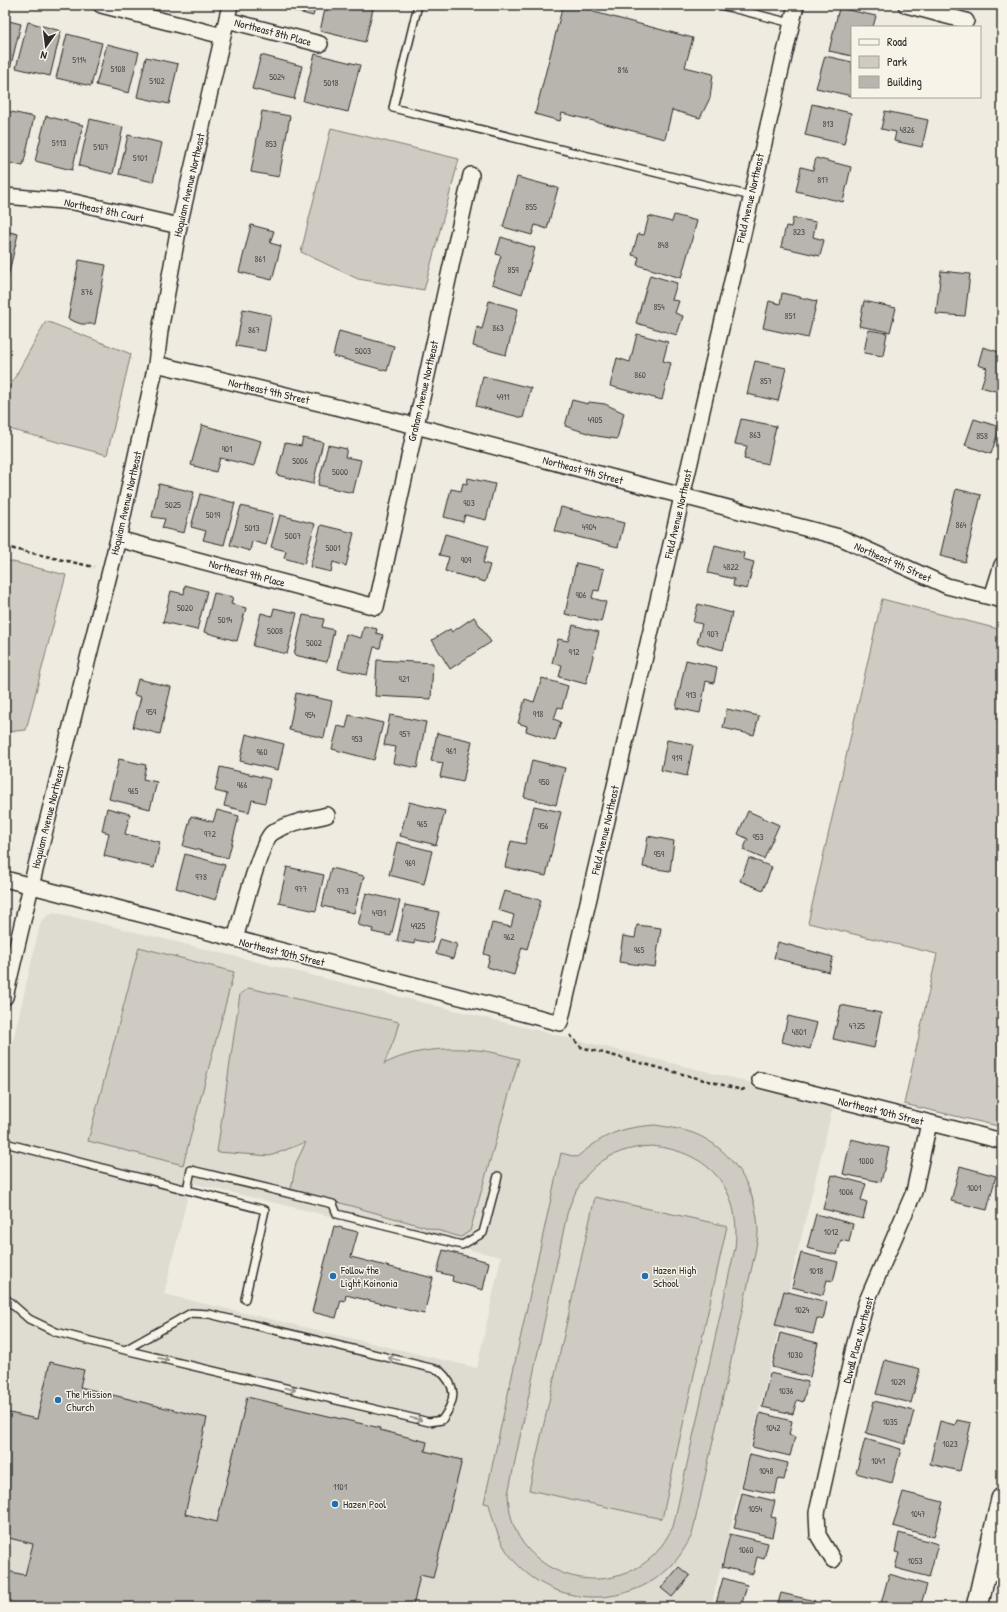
<svg xmlns="http://www.w3.org/2000/svg" width="1007" height="1612" viewBox="0 0 1007 1612" font-family="'Patrick Hand',sans-serif">
	<rect width="100%" height="100%" fill="#efebe0"/>
	<filter id="ink" filterUnits="userSpaceOnUse"><feTurbulence type="fractalNoise" baseFrequency=".025" numOctaves="2"/><feDisplacementMap in="SourceGraphic" scale="8" xChannelSelector="R" yChannelSelector="G"/><feConvolveMatrix kernelMatrix="1 2 1 2 8 2 1 2 1" color-interpolation-filters="sRGB"/></filter>
	<g filter="url(#ink)">
		<path fill="#dedbd1" fill-rule="evenodd" d="M53,912L834,1103L711,1607H5V1075L41,921ZM191,1183L501,1257L477,1368L164,1294Z"/>
		<path fill="#cfcbc2" stroke="#7d7b76" fill-rule="evenodd" d="M331,128L459,159L424,290L358,279L301,252Z
			M46,321L131,354L107,455L5,428V395Z
			M5,560L66,575L26,730L5,732Z
			M882,599L1002,630V1127L904,1104L937,954L808,923Z
			M139,947L234,972L183,1165L88,1141Z
			M249,988L399,1022L394,1040L384,1064C413,1049 446,1047 477,1050C491,1051 506,1056 519,1059L470,1231L461,1237L291,1189L296,1163L306,1142L270,1156L217,1152L240,994Z
			M655,1125C668,1127 681,1129 693,1133C733,1148 758,1191 758,1232C758,1239 756,1246 755,1253L692,1535C685,1548 678,1560 667,1570C619,1612 542,1605 506,1550C497,1536 493,1520 489,1504L484,1503L561,1153L577,1157C605,1134 618,1128 655,1125ZM651,1146C710,1151 742,1190 735,1248L673,1527C667,1537 662,1547 654,1555C616,1592 554,1585 523,1543C512,1528 509,1511 508,1494L567,1214C580,1171 606,1149 651,1146Z
			M595,1197L727,1226L662,1519L529,1490Z"/>
		<path fill="#b8b5ae" stroke="#2b2b2b" d="M272,5H316L313,16Z
			M326,5H374L365,42L320,31Z
			M563,5H592L590,11L693,38L685,67L713,74L710,98L700,118L672,110L665,139L562,113L560,121L535,114Z
			M839,8L876,16L873,27H852V56L829,51Z
			M5,20L21,24L9,73L5,72Z
			M28,22L61,31L50,76L16,68Z
			M67,34L102,43L91,86L56,78Z
			M107,44L139,52L129,93L96,85Z
			M315,54L360,65L348,112L303,101Z
			M261,55L302,66L294,99L252,89Z
			M825,56L852,62V96L816,88Z
			M146,57L178,64L169,104L137,97Z
			M812,104L851,113L844,144L805,135Z
			M7,111L34,117L23,166L5,162V122Z
			M262,111L290,116L279,177L251,172Z
			M885,111L928,120L922,147L894,141L896,132L881,129Z
			M46,116L83,125L72,170L35,161Z
			M90,119L123,127L113,174L79,166Z
			M128,135L162,143L153,182L119,174Z
			M816,158L851,167L843,202L796,191L801,167L813,170Z
			M517,177L558,188L547,229L535,225L532,235L503,227Z
			M674,215L697,221L681,278L637,265L639,257L632,255L638,234L644,235L649,216L672,222Z
			M793,218L816,222L813,237L824,240L820,256L781,247L786,226L791,227Z
			M251,225L274,231L270,243L281,246L272,280L239,272Z
			M5,231L18,234L7,281L5,280Z
			M501,237L535,248L522,294L492,284L501,256L496,254Z
			M79,260L106,265L95,324H81L68,319Z
			M941,271L970,274L965,316L936,314Z
			M650,275L677,283L672,300L679,301L675,313L683,316L677,335L636,323Z
			M782,293L817,301L808,338L763,328L769,301L780,304Z
			M489,301L518,309L506,355L473,346L477,327L482,329Z
			M864,301L896,308L890,332L859,326Z
			M243,309L271,315L265,351L236,346Z
			M868,330L887,333L883,356L864,353Z
			M339,331L394,346L387,371L333,356Z
			M637,334L668,342L663,361L671,363L662,400L610,386L617,358L630,362Z
			M983,347L1002,353V393L981,387L987,368L978,365Z
			M755,361L786,368L778,401L747,394Z
			M483,376L531,388L523,418L476,406Z
			M572,400L588,404L589,402L605,404L624,413L617,439L597,436L565,426Z
			M741,419L776,426L768,464L744,459L747,446L735,444Z
			M974,419L1000,427L991,454L965,445Z
			M202,425L261,441L254,466L220,458L216,472L191,465Z
			M303,438L323,442L313,484L277,475L285,443L301,446Z
			M328,445L347,449L345,457L361,460L353,493L318,485Z
			M468,478L495,484L486,520L465,515L463,522L444,517L451,489L461,491L463,483L467,484Z
			M159,484L194,492L184,533L162,528L165,519L152,517Z
			M956,489L981,495L965,562L940,556Z
			M200,494L235,503L224,545L203,540L206,531L191,527Z
			M241,506L273,514L266,545L252,541L250,551L230,545Z
			M561,507L624,523L618,547L554,531Z
			M280,515L315,524L304,564L284,558L286,551L271,547Z
			M321,525L354,533L346,566L333,562L331,572L310,567Z
			M445,534L488,546L483,563L490,565L485,582L445,571L449,557L439,555Z
			M715,545L744,553L743,559L754,562L747,589L733,586L734,579L708,573Z
			M576,563L604,569L599,591L594,590L592,598L606,602L601,622L565,614Z
			M185,585L207,591L197,630L163,622L171,591L184,594Z
			M214,593L233,597L231,604L246,608L237,641L204,632Z
			M698,604L732,613L723,650L697,643L702,624L693,622Z
			M274,608L297,613L287,654L253,646L261,613L272,616Z
			M303,615L324,619L322,627L334,630L327,662L294,655Z
			M474,617L491,642L450,669L432,640L450,629L452,632Z
			M573,625L599,632L586,684L559,677L562,665L552,663L558,639L568,641Z
			M364,626L377,629L376,633L383,635L380,648L374,647L367,675L338,669L346,634L361,638Z
			M377,660L433,663L431,699L375,696Z
			M686,660L717,667L714,683L706,681L700,713L676,708Z
			M542,678L568,686L562,708L558,707L554,719L561,722L555,741L526,731L527,726L518,723L525,699L534,702Z
			M138,679L171,687L160,734L133,727L141,697L134,695Z
			M296,693L332,701L324,738L289,730Z
			M727,709L759,716L754,735L723,728Z
			M349,715L383,723L374,760L332,749L338,726L346,728Z
			M390,715L426,722L417,768L393,763L396,747L384,745Z
			M437,733L472,741L463,782L440,777L443,763L431,761Z
			M246,734L284,744L278,770L240,761Z
			M667,740L693,745L687,776L661,770Z
			M119,759L146,765L143,779L157,782L150,809L109,799Z
			M532,760L565,768L556,805L524,797Z
			M220,767L270,779L265,803L252,800L249,812L224,806L227,794L215,791Z
			M409,802L445,811L436,845L400,836Z
			M534,806L561,812L546,876L505,867L511,841L525,844Z
			M107,808L130,814L125,834L160,842L154,868L104,856L109,833L102,831Z
			M217,810L239,816L228,858L183,846L191,816L213,822Z
			M748,811L779,825L764,859L743,850L748,839L738,834Z
			M648,836L674,841L670,871L643,867Z
			M397,842L432,851L424,884L389,875Z
			M185,854L225,865L216,900L176,888Z
			M749,858L772,867L763,890L740,881Z
			M287,867L324,875L316,911L279,903Z
			M331,868L364,876L354,913L322,906Z
			M504,891L541,900L527,949L522,947L514,975L487,967L490,956L484,954L492,923L511,927L514,915L498,910Z
			M366,893L400,901L391,936L372,932L373,929L358,925Z
			M405,905L439,912L432,943L415,940L414,944L397,941Z
			M637,925L661,928L655,967L619,962L623,936L635,938Z
			M440,939L457,944L453,959L436,954Z
			M778,942L833,957L829,972L774,958Z
			M841,1005L881,1013L874,1048L833,1039Z
			M788,1016L817,1023L810,1049L782,1042Z
			M851,1139L889,1148L881,1182L843,1174Z
			M960,1166L996,1176L987,1210L951,1201Z
			M832,1175L866,1184L861,1200L867,1202L863,1219L823,1209Z
			M816,1214L853,1224L849,1242L841,1240L837,1255L807,1248Z
			M334,1226L358,1232L351,1257L433,1278L424,1314L346,1295L345,1301L341,1300L336,1318L312,1312Z
			M443,1250L489,1262L483,1290L452,1281L453,1276L437,1272Z
			M801,1253L838,1262L833,1281L827,1280L823,1295L792,1287Z
			M784,1291L827,1302L823,1320L817,1318L813,1334L775,1325Z
			M780,1333L818,1343L810,1377L772,1367Z
			M885,1360L920,1369L911,1403L876,1394Z
			M50,1362L84,1370L80,1387L207,1418L185,1514L217,1522L247,1397L380,1428V1430L427,1442L425,1451L462,1460L433,1578L420,1575L413,1607H378L357,1602L349,1607H5V1579L7,1571L25,1575L33,1544L5,1537V1412L37,1419Z
			M770,1373L808,1382L803,1402L797,1400L793,1414L762,1407Z
			M874,1401L914,1411L905,1444L866,1433Z
			M760,1413L792,1421L789,1435L795,1437L790,1456L752,1447Z
			M957,1420L971,1423L960,1471L930,1464L940,1421L955,1425Z
			M865,1439L901,1449L892,1483L856,1473Z
			M750,1454L788,1463L784,1480L778,1479L775,1494L742,1487Z
			M903,1492L943,1502L934,1537L893,1526Z
			M742,1493L775,1501L771,1517L776,1518L772,1537L734,1528Z
			M899,1533L938,1544L929,1577L895,1568L899,1553L895,1552Z
			M730,1534L768,1543L764,1559L757,1557L753,1574L722,1567Z
			M679,1567L690,1576L672,1597L661,1588Z
			M889,1574L927,1585L920,1607H880Z
			M723,1578L747,1585L741,1607H715Z
			M781,1593L815,1601L813,1607H777Z
			M829,1603L846,1607H828Z"/>
		<g fill="none" stroke-linecap="round" stroke-linejoin="round">
			<g stroke="#2b2b2b" stroke-width="10">
				<path id="lane" d="M418,5L393,108L751,196
					M720,5L791,23
					M5,1143L265,1210L245,1299
					M187,1190L191,1170L333,1204L337,1214L462,1245L483,1233L498,1176
					M5,1298L29,1319L56,1332L125,1350L429,1422L442,1420C456,1400 458,1387 439,1370L209,1314L191,1313L125,1350
					M987,1574L1002,1579"/>
			</g>
			<g stroke="#2b2b2b" stroke-width="18">
				<path id="street" d="M101,5L223,36
					M906,5L966,21
					M227,20L320,44
					M5,196L74,202L179,226
					M156,364L416,426L839,537L947,586L1002,600
					M118,539L376,607L471,175
					M992,597L1002,565
					M5,879L560,1023L796,5
					M235,939C240,922 261,841 272,833C289,822 308,820 327,815
					M5,997L31,886L118,539L156,364L160,331L179,226L230,5
					M760,1080L1002,1141
					M833,1560L818,1535L817,1513L855,1343L866,1303L914,1192L929,1123"/>
			</g>
			<g stroke="#2b2b2b" stroke-width="24">
				<path id="secondary" d="M977,1607L1002,1499"/>
			</g>
			<path stroke="#2b2b2b" stroke-width="2.5" stroke-dasharray="4 3" stroke-linecap="butt" d="M5,547L94,567
				M570,1035L581,1047L742,1090L746,1088"/>
			<use href="#lane" stroke="#f7f3e8" stroke-width="7"/>
			<use href="#street" stroke="#f7f3e8" stroke-width="15"/>
			<use href="#secondary" stroke="#f7f3e8" stroke-width="21"/>
		</g>
		<defs><path id="oneway-shaft" d="M-6 0H5M1.5-3L5.5 0L1.5 3" fill="none" stroke-width="1.6" stroke-linecap="round" stroke-linejoin="round"/></defs>
		<g stroke="#918f8a">
			<use href="#oneway-shaft" transform="translate(163 1359) rotate(13)"/>
			<use href="#oneway-shaft" transform="translate(394 1359) rotate(-166)"/>
			<use href="#oneway-shaft" transform="translate(290 1389) rotate(13)"/>
			<use href="#oneway-shaft" transform="translate(416 1419) rotate(13)"/>
		</g>
	</g>
	<g fill="#1f6fb2" stroke="#f7f3e8" stroke-width="1.5">
		<circle cx="333" cy="1276" r="4"/>
		<circle cx="645" cy="1276" r="4"/>
		<circle cx="58" cy="1400" r="4"/>
		<circle cx="335" cy="1504" r="4"/>
	</g>
	<g text-anchor="middle" stroke-width="3" stroke-linejoin="round" paint-order="stroke">
		<g font-size="9" fill="#4e4e4c">
			<text x="79" y="63">5114</text>
			<text x="118" y="72">5108</text>
			<text x="623" y="73">816</text>
			<text x="277" y="80">5024</text>
			<text x="157" y="84">5102</text>
			<text x="331" y="86">5018</text>
			<text x="828" y="127">813</text>
			<text x="907" y="133">4826</text>
			<text x="59" y="146">5113</text>
			<text x="271" y="147">853</text>
			<text x="101" y="150">5107</text>
			<text x="140" y="161">5101</text>
			<text x="823" y="183">817</text>
			<text x="531" y="210">855</text>
			<text x="799" y="235">823</text>
			<text x="663" y="248">848</text>
			<text x="260" y="262">861</text>
			<text x="513" y="273">859</text>
			<text x="87" y="295">876</text>
			<text x="659" y="310">854</text>
			<text x="790" y="319">851</text>
			<text x="498" y="331">863</text>
			<text x="254" y="333">867</text>
			<text x="363" y="354">5003</text>
			<text x="640" y="378">860</text>
			<text x="766" y="384">857</text>
			<text x="503" y="400">4911</text>
			<text x="595" y="423">4905</text>
			<text x="755" y="438">863</text>
			<text x="982" y="439">858</text>
			<text x="227" y="452">901</text>
			<text x="300" y="464">5006</text>
			<text x="340" y="475">5000</text>
			<text x="469" y="506">903</text>
			<text x="173" y="508">5025</text>
			<text x="213" y="518">5019</text>
			<text x="961" y="528">864</text>
			<text x="589" y="530">4904</text>
			<text x="252" y="531">5013</text>
			<text x="293" y="539">5007</text>
			<text x="333" y="551">5001</text>
			<text x="466" y="563">909</text>
			<text x="731" y="570">4822</text>
			<text x="581" y="598">906</text>
			<text x="185" y="611">5020</text>
			<text x="225" y="623">5014</text>
			<text x="275" y="634">5008</text>
			<text x="713" y="637">907</text>
			<text x="314" y="646">5002</text>
			<text x="574" y="655">912</text>
			<text x="404" y="682">921</text>
			<text x="691" y="698">913</text>
			<text x="151" y="715">959</text>
			<text x="538" y="717">918</text>
			<text x="310" y="718">954</text>
			<text x="405" y="737">957</text>
			<text x="357" y="742">953</text>
			<text x="451" y="754">961</text>
			<text x="262" y="755">960</text>
			<text x="677" y="761">919</text>
			<text x="544" y="785">950</text>
			<text x="242" y="788">966</text>
			<text x="133" y="794">965</text>
			<text x="422" y="827">965</text>
			<text x="543" y="829">956</text>
			<text x="210" y="837">972</text>
			<text x="758" y="840">953</text>
			<text x="659" y="857">959</text>
			<text x="410" y="866">969</text>
			<text x="201" y="880">978</text>
			<text x="301" y="892">977</text>
			<text x="343" y="894">973</text>
			<text x="379" y="916">4931</text>
			<text x="418" y="929">4925</text>
			<text x="509" y="940">962</text>
			<text x="639" y="953">965</text>
			<text x="857" y="1029">4725</text>
			<text x="799" y="1035">4801</text>
			<text x="866" y="1164">1000</text>
			<text x="974" y="1191">1001</text>
			<text x="846" y="1195">1006</text>
			<text x="831" y="1235">1012</text>
			<text x="816" y="1274">1018</text>
			<text x="802" y="1313">1024</text>
			<text x="795" y="1358">1030</text>
			<text x="898" y="1385">1029</text>
			<text x="786" y="1394">1036</text>
			<text x="890" y="1425">1035</text>
			<text x="773" y="1431">1042</text>
			<text x="950" y="1447">1023</text>
			<text x="878" y="1464">1041</text>
			<text x="766" y="1474">1048</text>
			<text x="340" y="1490">1101</text>
			<text x="755" y="1512">1054</text>
			<text x="918" y="1517">1047</text>
			<text x="746" y="1553">1060</text>
			<text x="915" y="1564">1053</text>
		</g>
		<g font-size="11" fill="#2b2b2b" stroke="#f7f3e8">
			<text transform="translate(273 32) rotate(15)" y="4">Northeast 8th Place</text>
			<text transform="translate(189 185) rotate(-77)" y="4">Hoquiam Avenue Northeast</text>
			<text transform="translate(750 198) rotate(-77)" y="4">Field Avenue Northeast</text>
			<text transform="translate(104 210) rotate(12)" y="4">Northeast 8th Court</text>
			<text transform="translate(269 391) rotate(13)" y="4">Northeast 9th Street</text>
			<text transform="translate(423 391) rotate(-77)" y="4">Graham Avenue Northeast</text>
			<text transform="translate(583 470) rotate(15)" y="4">Northeast 9th Street</text>
			<text transform="translate(126 503) rotate(-77)" y="4">Hoquiam Avenue Northeast</text>
			<text transform="translate(678 514) rotate(-77)" y="4">Field Avenue Northeast</text>
			<text transform="translate(893 562) rotate(24)" y="4">Northeast 9th Street</text>
			<text transform="translate(247 573) rotate(15)" y="4">Northeast 9th Place</text>
			<text transform="translate(48 817) rotate(-76)" y="4">Hoquiam Avenue Northeast</text>
			<text transform="translate(605 830) rotate(-77)" y="4">Field Avenue Northeast</text>
			<text transform="translate(282 952) rotate(14)" y="4">Northeast 10th Street</text>
			<text transform="translate(881 1111) rotate(14)" y="4">Northeast 10th Street</text>
			<text transform="translate(858 1340) rotate(-75)" y="4">Duvall Place Northeast</text>
		</g>
		<g font-size="11" fill="#2b2b2b" stroke="#f7f3e8" text-anchor="start">
			<text x="341" y="1274">Follow the<tspan x="341" dy="13">Light Koinonia</tspan></text>
			<text x="653" y="1274">Hazen High<tspan x="653" dy="13">School</tspan></text>
			<text x="66" y="1398">The Mission<tspan x="66" dy="13">Church</tspan></text>
			<text x="343" y="1508">Hazen Pool</text>
		</g>
	</g>
	<rect width="1007" height="1612" fill="none" stroke="#f7f3e8" stroke-width="20"/>
	<rect x="10" y="10" width="987" height="1592" fill="none" stroke="#2b2b2b" stroke-width="1.5" filter="url(#ink)"/>
	<rect x="851" y="26" width="130" height="72" fill="#f7f3e8" stroke="#a5a39c"/>
	<rect x="859" y="39" width="20" height="6" fill="#f7f3e8" stroke="#a5a39c"/>
	<text x="887" y="46" font-size="12" fill="#2b2b2b">Road</text>
	<rect x="859" y="56" width="20" height="12" fill="#cfcbc2" stroke="#a5a39c"/>
	<text x="887" y="66" font-size="12" fill="#2b2b2b">Park</text>
	<rect x="859" y="76" width="20" height="12" fill="#b8b5ae" stroke="#a5a39c"/>
	<text x="887" y="86" font-size="12" fill="#2b2b2b">Building</text>
	<g transform="translate(46 46) rotate(194)" stroke="#f7f3e8" stroke-width="3" paint-order="stroke">
	<path d="M0-3L7 15L0 10L-7 15Z" fill="#2b2b2b"/>
	<text y="-6" font-size="11" font-weight="bold" text-anchor="middle" fill="#2b2b2b">N</text>
	</g>
</svg>
